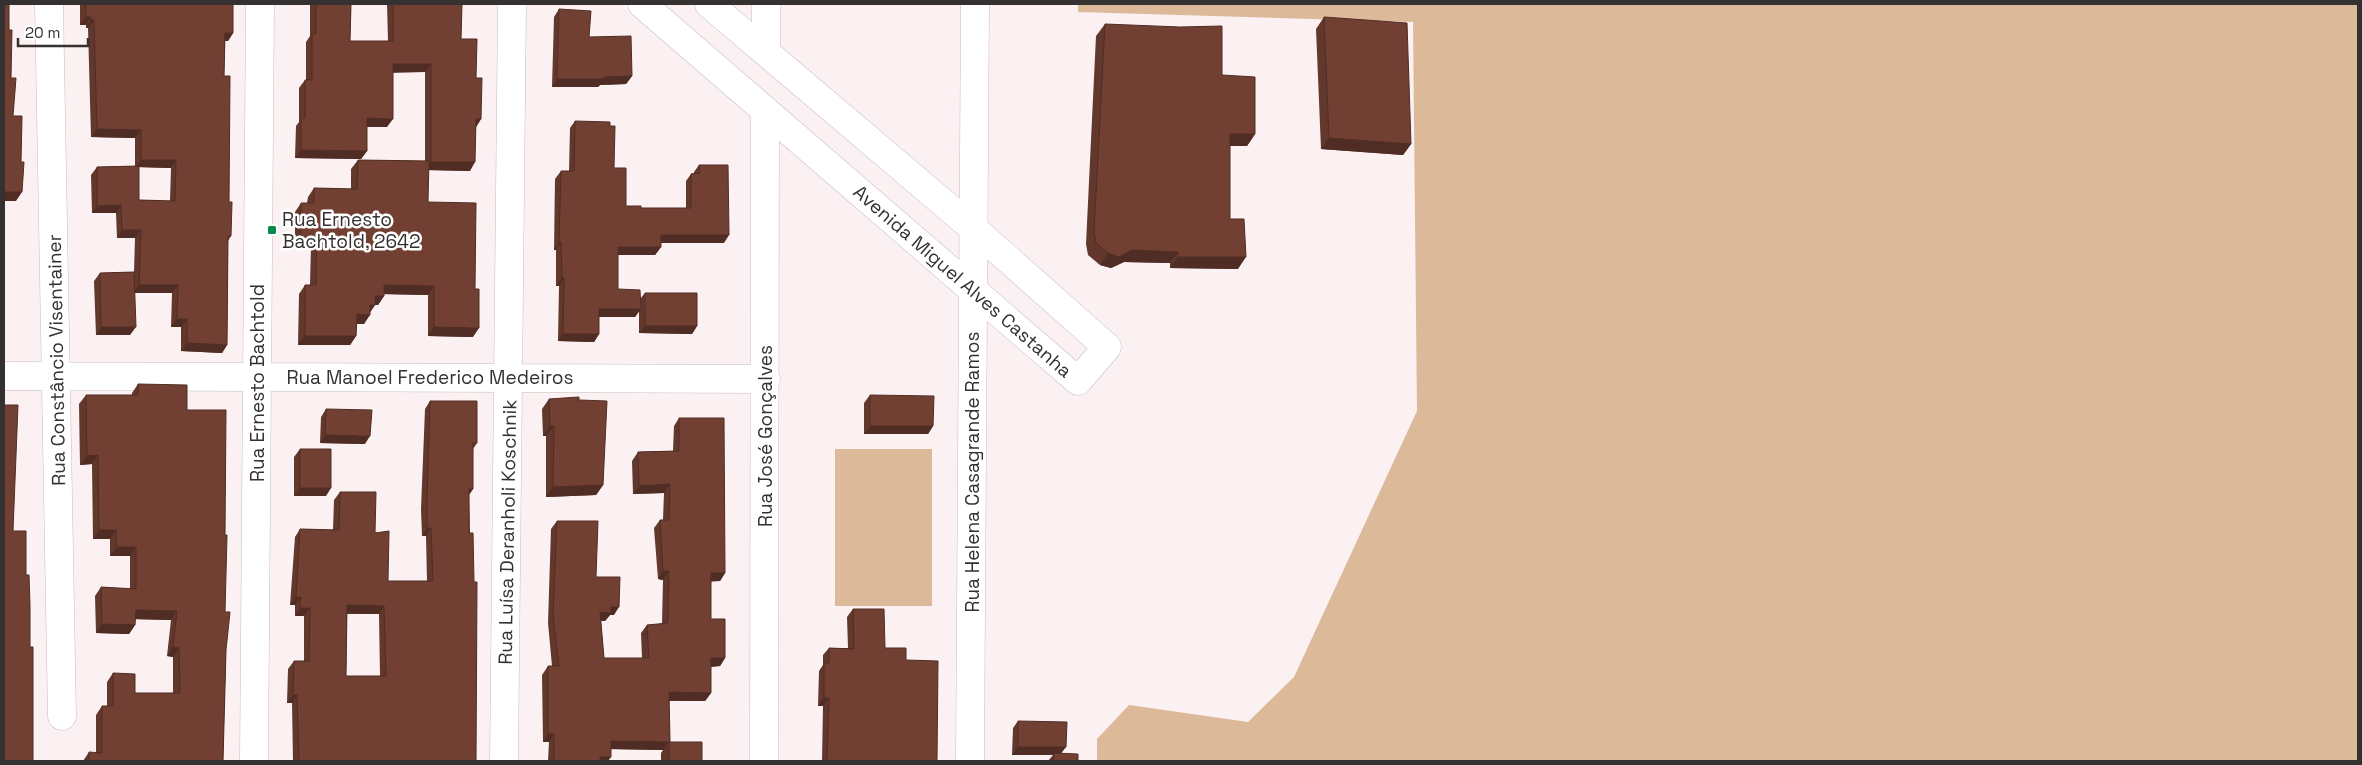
<svg xmlns="http://www.w3.org/2000/svg" width="2362" height="765" viewBox="0 0 2362 765" font-family="'Space Grotesk',sans-serif">
	<rect width="100%" height="100%" fill="#fbf0f2"/>
	<path fill="#dbb999" d="M1078,4H2358V761H1097V739L1129,705L1248,722L1294,677L1417,411L1413,22L1078,12Z
		M835,449H932V606H835Z"/>
	<g fill="none" stroke-linecap="round" stroke-linejoin="round">
		<g stroke="#c6bdbe" stroke-width="29">
			<path id="minor" d="M49,4L62,716
				M642,4L1078,381L1107,347L974,229L709,4
				M766,52V4
				M4,376L766,379
				M254,761L260,4
				M504,761L512,4
				M764,761L765,110
				M970,761L975,4"/>
		</g>
		<use href="#minor" stroke="#fff" stroke-width="28"/>
	</g>
	<path fill="#62372c" fill-rule="evenodd" d="M80,4H233V33L228,41H225L224,76L229,202L231,236L228,241L227,345L222,353L181,351V327H171L172,293H135L130,335H96L94,281L100,273L134,272L135,238H117L116,213H92L91,175L97,167L135,166V138L91,137L88,28H86V25H80ZM139,167L171,168L170,201L139,200Z
		M310,4H351L350,41H388L387,4H462L461,39L476,78L481,119L476,127L470,171L428,170V202L473,337L428,336V295L384,294V296L378,305H375L370,312L364,324H357L356,336L350,345H298L299,294L305,285H310L311,247H295V212L301,203H307L308,197L314,188L351,189V169L358,160L425,161V72H393L387,127H367V151L361,159L295,158L296,126L299,122V88L305,80H306V42L310,36Z
		M559,9L632,76L626,84L600,85L598,87H552L554,17Z
		M1324,17L1411,144L1403,155L1321,149L1316,29Z
		M1105,24L1222,75L1255,134L1247,146H1230V219L1238,269L1170,268V263L1124,262L1111,268L1100,265L1088,255L1086,244L1096,36Z
		M575,121L614,168L626,206L641,208H686V181L691,174L694,173V172L699,165L724,243H661V247L655,255H618V289L640,299L645,293L697,326L692,334L639,333V311L635,317H599V334L594,342L558,341L559,286H556V250H554L555,179L561,171H569L570,128Z
		M138,384L187,410L225,535V612L226,650L223,761L96,753V715L102,706H107V682L113,673L135,693H173V657L167,656L171,620L135,619V625L129,634L96,633L95,596L101,587L130,589V556H110V539H93L92,464L80,465L79,404L86,395H132V393Z
		M870,395L933,426L928,434H864V403Z
		M549,399L579,400L603,485L596,495L546,497V436H543L542,409Z
		M430,401L477,443L473,449V489L469,495L476,761H293L292,703H287L288,669L294,661H304V616H295V605H290L295,537L300,529L333,530L334,500L340,492L375,533L388,581H427L426,536H422L421,509L425,409ZM347,614H379L380,676H346Z
		M326,409L365,444L320,443L321,417Z
		M679,418L725,573L720,581H711V619L725,658L720,666L711,667V693L705,701H669L670,742L702,761H661V753L663,750L611,749L608,761H548L549,742H543L542,675L548,666H552L548,623L551,529L557,521L596,577L614,615H610L605,621H601L604,658H642L641,633L647,625L662,624L663,580L658,579L654,528L660,520H663L664,493L633,494L632,461L638,452L673,451L674,426Z
		M300,449L326,496H294V457Z
		M853,609L885,648L906,660L937,761H822L823,706H818L819,671L823,665V655L829,648H848L847,617Z
		M1018,721L1061,753L1078,761H1048L1053,755H1012L1013,728Z
		M89,752V761H83Z"/>
	<path fill="#502d24" d="M86,17H91L86,25H80Z
		M91,20H94L88,28H86Z
		M225,33H233L228,41H220Z
		M393,64H431L425,72L388,73Z
		M632,76L626,84L600,85L598,87H552L557,79Z
		M367,118L393,119L387,127H362Z
		M476,119H481L476,127Z
		M97,129L141,130L135,138L91,137Z
		M1230,134H1255L1247,146H1222Z
		M1329,138L1411,144L1403,155L1321,149Z
		M301,150L367,151L361,159L295,158Z
		M141,160H176L171,168L135,167Z
		M431,162H475L470,171L425,170Z
		M4,192H22L16,201H4Z
		M121,205L116,213H92L97,206Z
		M122,230H141L135,238H117Z
		M661,235H729L724,243H655Z
		M301,238H317L311,247H295Z
		M559,242H561L556,250H554Z
		M618,247H661L655,255H613Z
		M1132,250L1178,252L1170,263L1124,262L1111,268L1100,265L1108,253Z
		M1178,257H1246L1238,269L1170,268Z
		M562,278H564L559,286H556Z
		M139,285H178L172,293H133Z
		M384,285L434,286L428,295L378,294Z
		M375,296H384L378,305H375L369,314H364Z
		M599,309H641L635,317H594Z
		M357,314L370,315L364,324L351,323Z
		M177,319H187L181,327H171Z
		M645,326H697L692,334L639,333Z
		M101,327H136L130,335H96Z
		M434,327L479,328L473,337L428,336Z
		M563,334H599L594,342L558,341Z
		M305,336H356L350,345H298Z
		M187,343L227,345L222,353L181,351Z
		M550,426H554L546,436H543Z
		M870,426H933L928,434H864Z
		M325,435L370,436L365,444L320,443Z
		M98,455L92,464L80,465L87,456Z
		M670,484L664,493L633,494L639,486Z
		M603,485L596,495L546,497L553,487Z
		M300,488H331L326,496H294Z
		M469,489H473L467,497Z
		M427,528H431L426,536H422Z
		M99,530H116L110,539H93Z
		M117,547H136L130,556H110Z
		M663,571H669L663,580L658,579Z
		M711,573H725L720,581L706,582Z
		M296,597H301L295,605H290Z
		M347,605L384,606L379,614L341,613Z
		M611,607H619L614,615H610L605,621H594L600,612Z
		M300,608H310L304,616H295Z
		M136,610L177,611L171,620L129,619Z
		M102,624L135,625L129,634L96,633Z
		M173,647L179,648L173,657L167,656Z
		M711,658H725L720,666L706,667Z
		M669,692L711,693L705,701L663,700Z
		M293,695H297L292,703H287Z
		M824,698H829L823,706H818Z
		M548,734H554L549,742H543Z
		M611,741L670,742H669L663,750L605,749Z
		M1018,747H1066L1060,755L1054,753L1053,755H1012Z
		M600,757H611L608,761H597Z"/>
	<path fill="#724033" stroke="#502d24" fill-rule="evenodd" d="M4,4H9V30H12L11,78H16L13,116H22L21,162H24L22,192H4Z
		M86,4H233V33H225L224,76H230L229,202H232L231,236H228L227,345L187,343V319H177L178,285H139L141,230H122L121,205L97,206V167L139,166V200L175,201L176,160H141V130L97,129L94,20H91V17H86Z
		M316,4H351L350,41H393V4H462L461,39H477L476,78H482L481,119H476L475,162H431V64H393V119L367,118V151L301,150V118H305V80H312V34H316Z
		M559,9L591,11L589,37L631,36L632,76L604,77V79H557Z
		M1324,17L1407,23L1411,144L1329,138Z
		M1105,24L1180,27L1222,26V75L1255,77V134H1230V219H1244L1246,257H1178V252L1132,250L1119,257L1108,253L1096,243L1094,232Z
		M575,121L610,122V126H615L614,168H626V206H641V208H691V174L700,173L699,165H728L729,235H661V247H618V289L640,290L641,309H599V334H563L564,278H562L561,242H559L561,171H574Z
		M358,160L429,161L428,202L476,203L475,289H479V328L434,327V286L384,285V296H375V305H370V315L357,314L356,336H305V285H316L317,238H301V203H314V188L357,189Z
		M134,272L136,327H101L100,273Z
		M645,293H697V326H645Z
		M138,384L187,385V410H226L225,535H227L225,612H230L226,650L223,761H89V752L102,753V706H113V673L135,674V693H180L179,648L173,647L177,611L136,610L135,625L102,624L101,587L136,589V547H117L116,530H99L98,455L87,456L86,395H138Z
		M870,395L934,396L933,426H870Z
		M579,397V400L607,401L603,485L553,487L554,426H550L549,399Z
		M430,401H477V443H473V489H469V533H473L474,582H477L476,761H299L297,695H293L294,661H309L310,608H300L301,597H296L300,529L339,530L340,492H376L375,533L389,531L388,581H433L431,528H427V501ZM347,605L384,606L386,676H346Z
		M4,405H18L13,531H26V575H29L30,605V647H33V761H4Z
		M326,409L372,410L370,436L325,435Z
		M679,418H724L725,573H711V619H725V658H711V693L669,692L670,742L611,741V757H600V761H554V734H548V666H559L553,615L557,521H598L596,577H620L619,607H611V613L600,612L604,658H649L647,625L668,623L669,571H663L660,520H669L670,484L639,486L638,452L679,451Z
		M300,449H331V488H300Z
		M853,609H884L885,648H906V660L938,661L937,761H827L829,698H824V663H829V648L854,649Z
		M1018,721L1067,722L1066,747H1018Z
		M669,742H702V761H669Z
		M1054,753L1078,754V761H1054Z"/>
	<rect fill="#048a46" stroke="#fff" stroke-width="2" x="267" y="225" width="10" height="10" rx="2.5"/>
	<g text-anchor="middle" stroke-width="5" stroke-linejoin="round" paint-order="stroke">
		<g font-size="19" fill="#353131" stroke="#fff" text-anchor="start">
			<text x="282" y="226">Rua Ernesto<tspan x="282" dy="22">Bachtold, 2642</tspan></text>
		</g>
		<g font-size="19" fill="#353131" stroke="#fff">
			<text transform="translate(963 281) rotate(41)" y="7">Avenida Miguel Alves Castanha</text>
			<text transform="translate(56 360) rotate(-91)" y="7">Rua Constâncio Visentainer</text>
			<text x="430" y="384">Rua Manoel Frederico Medeiros</text>
			<text transform="translate(257 383) rotate(-90)" y="7">Rua Ernesto Bachtold</text>
			<text transform="translate(765 436) rotate(-90)" y="7">Rua José Gonçalves</text>
			<text transform="translate(972 472) rotate(-90)" y="7">Rua Helena Casagrande Ramos</text>
			<text transform="translate(507 532) rotate(-89)" y="7">Rua Luísa Deranholi Koschnik</text>
		</g>
	</g>
	<rect width="2362" height="765" fill="none" stroke="#353131" stroke-width="10"/>
	<path d="M18 38v8h70v-8" fill="none" stroke="#353131" stroke-width="2.5"/>
	<text x="25" y="38" font-size="15" fill="#353131" stroke="#ffffff" stroke-width="4" paint-order="stroke">20 m</text>
</svg>
